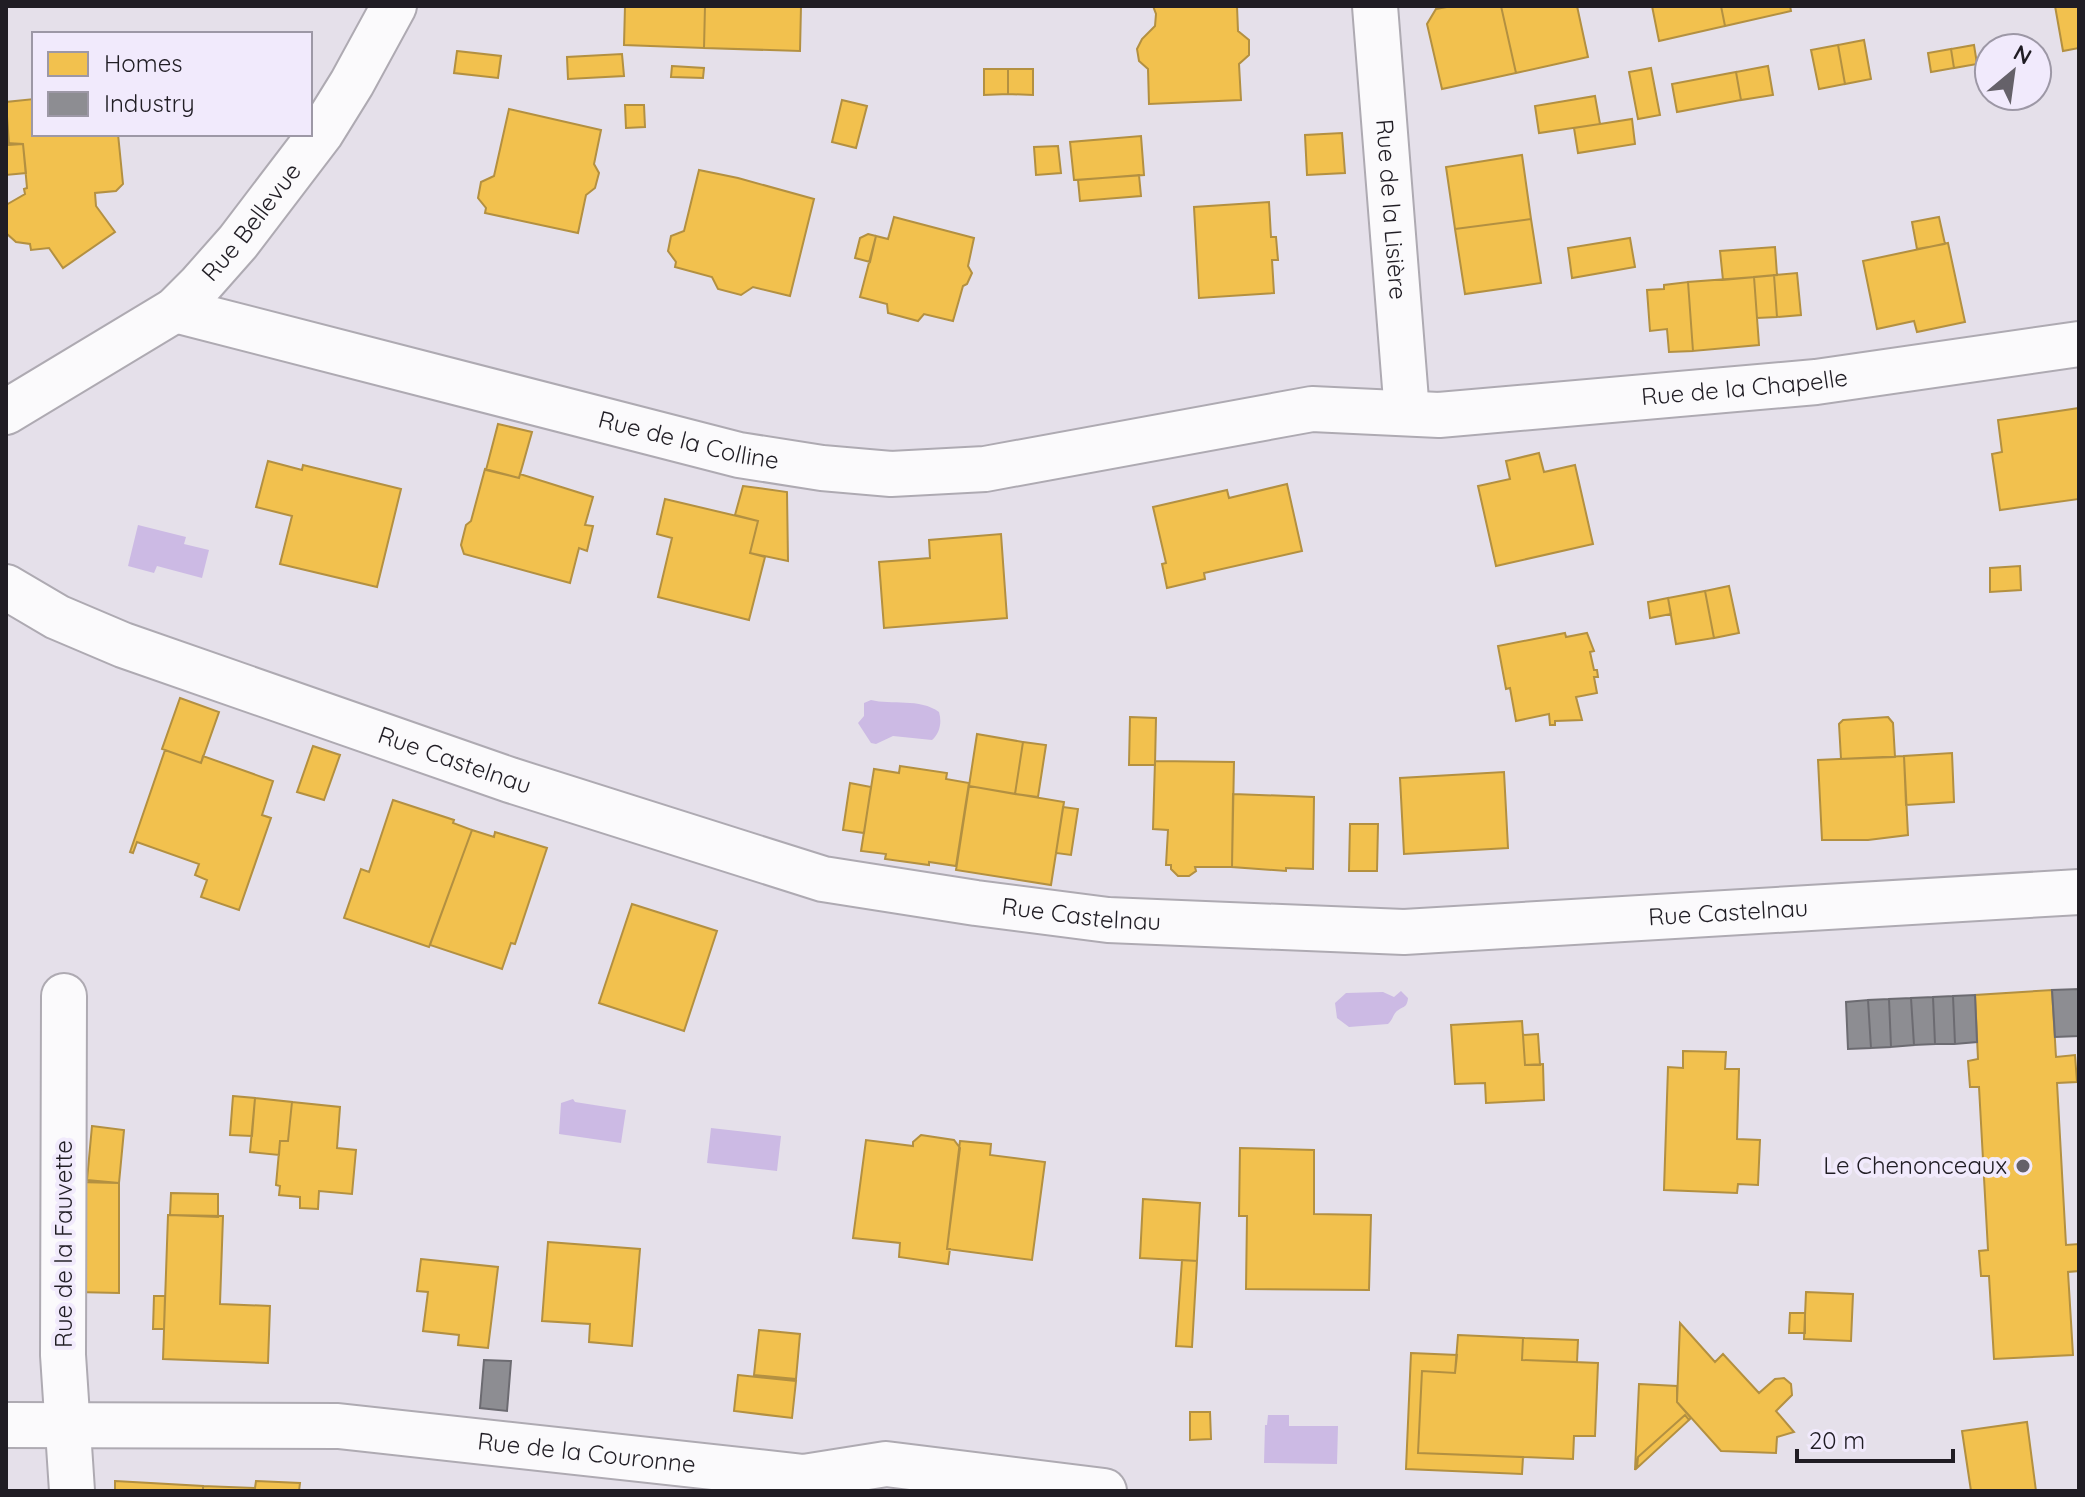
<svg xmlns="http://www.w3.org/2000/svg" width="2085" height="1497" viewBox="0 0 2085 1497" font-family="Quicksand,sans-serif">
	<rect width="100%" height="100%" fill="#e5e0ea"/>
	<path fill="#ccbae4" d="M138,525L186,537L184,544L209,550L202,578L157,566L154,573L128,566Z
		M871,700C891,705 920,698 939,712C942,722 940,733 932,740L893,736L876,744L871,743L858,723L864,716V703Z
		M1401,991L1408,998C1407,1009 1402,1006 1396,1012C1393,1015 1392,1021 1388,1024L1349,1027L1337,1018L1335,1003L1346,993L1383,992L1394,997Z
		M573,1099L575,1102L626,1110L621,1143L559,1134L561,1103Z
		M711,1128L781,1136L777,1171L707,1163Z
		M1268,1415H1289V1426H1338L1337,1464L1264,1463L1265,1425H1267Z"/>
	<path fill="#f2c14e" stroke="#b39041" stroke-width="2" d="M625,6H705L704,48L624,45Z
		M705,6H801L800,51L704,48Z
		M1153,6H1237L1238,31L1249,40V55L1239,64L1241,100L1149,104L1148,69L1139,61L1137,49L1142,39L1155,26L1156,14Z
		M1452,6H1501L1516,73L1442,89L1427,24L1436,9Z
		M1501,6H1577L1588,57L1516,73Z
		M1652,6H1721L1725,26L1659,41Z
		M1721,6H1790L1791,11L1725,26Z
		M2055,6H2079V48L2063,51Z
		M1864,40L1871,79L1845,84L1838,45Z
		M1838,45L1845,84L1819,89L1811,50Z
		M1974,45L1977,64L1954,68L1951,49Z
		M1951,49L1954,68L1931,72L1928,53Z
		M457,51L501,56L498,78L454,73Z
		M622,54L624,76L568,79L567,57Z
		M672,66L704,68L703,78L671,77Z
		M1768,66L1773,95L1741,100L1736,72Z
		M1651,68L1660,115L1638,119L1629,72Z
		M984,69H1008V94L984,95Z
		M1008,69H1033V95L1008,94Z
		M1736,72L1741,100L1677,112L1672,84Z
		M1595,96L1600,124L1539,133L1535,106Z
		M34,99V134H118L123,184L116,191L95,193L96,206L115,232L63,268L49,248L31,250L30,244L16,242L6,233V205L25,194L24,189L27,188L23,144L9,145L6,102Z
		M842,100L867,106L856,148L832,142Z
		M625,105H644L645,127L626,128Z
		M509,109L601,130L594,164L599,173L595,188L586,195L578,233L485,213L486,208L478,198L481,182L494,176Z
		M1632,119L1635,144L1578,153L1574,128Z
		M1342,133L1345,173L1307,175L1305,135Z
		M1141,136L1144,175L1074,180L1070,142Z
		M6,143L23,144L26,173L6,175Z
		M1058,146L1061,173L1036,175L1034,147Z
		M1522,155L1531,219L1455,229L1446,167Z
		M699,170L738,178L814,199L790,296L753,287L741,295L718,289L712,277L675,267L676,262L668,251L671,236L684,231Z
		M1139,175L1141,196L1080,201L1078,180Z
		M1269,202L1271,237H1276L1278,260H1272L1274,293L1199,298L1194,207Z
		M894,217L974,238L968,266L972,273L967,284L963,286L953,321L924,314L918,321L888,313L887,304L860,297L876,236L888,239Z
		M1939,217L1945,244L1917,249L1912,222Z
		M1531,219L1541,283L1465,294L1455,229Z
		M868,234L876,236L870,262L855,258L860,238Z
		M1630,238L1635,267L1572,278L1568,248Z
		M1948,243L1965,322L1917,332L1914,321L1877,329L1863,261Z
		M1775,247L1777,275L1723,280L1720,251Z
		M1797,273L1801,315L1777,317L1774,275Z
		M1774,275L1777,317L1757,318L1754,277Z
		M1754,277L1759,345L1693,351L1688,282Z
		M1688,282L1693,351L1669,352L1667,329L1650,331L1647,290L1664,289V285Z
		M2079,408V499L2000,510L1992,454L2002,452L1998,420Z
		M498,424L532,432L519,478L486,470Z
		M1539,453L1544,472L1575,465L1593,544L1496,566L1478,486L1510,479L1506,461Z
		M268,461L302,470L303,465L401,489L377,587L280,564L292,516L256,507Z
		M485,469L519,478L520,474L593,497L585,525L593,526L587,551L579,548L570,583L464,554L461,545L466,525L471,521Z
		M1287,484L1302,551L1204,573L1205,579L1167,588L1162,564L1166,563L1153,507L1227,490L1229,498Z
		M743,486L787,492L788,561L750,553L758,521L735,515Z
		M665,499L758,521L750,553L765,557L749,620L658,597L672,538L657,534Z
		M1001,534L1007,618L884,628L879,562L930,558L929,540Z
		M2020,566L2021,590L1990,592V568Z
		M1729,586L1739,633L1714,638L1705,591Z
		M1705,591L1714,638L1676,644L1668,598Z
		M1668,598L1671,614L1650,618L1648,602Z
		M1565,633L1566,637L1587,633L1594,651L1590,652L1594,670H1597L1598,677H1594L1597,693L1576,697L1582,720L1555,721V725H1550L1549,714L1516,721L1510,688L1506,689L1498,646Z
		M180,698L219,712L201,763L162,749Z
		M1130,717L1156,718L1155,765H1129Z
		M1888,717L1893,723L1895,757L1841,759L1839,724L1843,720Z
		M977,734L1023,742L1015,794L969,786Z
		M1023,742L1046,745L1038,797L1015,794Z
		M313,746L340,755L324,800L297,792Z
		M165,750L201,763L203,756L273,781L262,815L271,818L239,910L201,897L207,880L195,875L199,864L137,842L133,853L130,852Z
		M1952,753L1954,802L1906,805L1904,756Z
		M1904,756L1908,835L1868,840H1822L1818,760Z
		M1155,761L1234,762L1232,867H1195L1196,871L1189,876H1178L1171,869V865H1166L1168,830L1153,829Z
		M900,766L947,773L946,779L969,783L956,866L929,862V865L885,859L886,854L861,851L874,769L899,773Z
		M1504,772L1508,848L1404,854L1400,778Z
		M850,783L871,787L864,833L843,830Z
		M969,786L1064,802L1051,885L956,870Z
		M1233,794L1314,797L1313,869L1286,868V871L1232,867Z
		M393,800L454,820L453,823L472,830L429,947L344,918L361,869L369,872Z
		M1063,807L1078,809L1071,855L1056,853Z
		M1350,824H1378L1377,871H1349Z
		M472,830L494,837L495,832L547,848L515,944L511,943L502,969L430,945Z
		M632,904L717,931L684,1031L599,1003Z
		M2052,990L2056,1057L2075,1055L2077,1082L2057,1083L2066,1245L2079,1244V1271L2068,1272L2073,1355L1994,1359L1989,1276H1981L1979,1251L1988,1250L1979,1087H1970L1968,1061L1978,1059L1975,995Z
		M1522,1021L1525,1065L1543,1064L1544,1100L1486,1103L1485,1083L1455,1084L1451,1025Z
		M1538,1034L1540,1065H1525L1523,1035Z
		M1683,1051L1726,1052L1725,1069H1739L1737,1139L1760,1140L1758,1185L1738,1184L1737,1193L1664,1190L1668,1067L1683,1068Z
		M233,1096L255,1098L252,1136L230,1135Z
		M255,1098L292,1102L288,1141H280L279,1155L250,1152Z
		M292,1102L340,1107L337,1148L356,1150L352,1194L319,1191L318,1209L300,1208V1197L279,1195L280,1186L276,1185L280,1141H288Z
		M92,1126L124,1130L119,1183L87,1180Z
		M921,1135L954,1140L960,1148L947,1249H950L948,1264L899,1257L900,1243L853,1238L866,1140L913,1146V1142Z
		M960,1141L991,1144L990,1155L1045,1162L1032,1260L947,1249Z
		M1240,1148L1314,1150V1214L1371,1215L1369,1290L1246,1289L1247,1216H1239Z
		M77,1182L119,1183V1293L76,1292Z
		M171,1193L218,1194V1217L170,1215Z
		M1143,1199L1200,1203L1197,1261L1140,1258Z
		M168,1215L223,1216L220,1304L270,1306L268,1363L163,1359Z
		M548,1242L640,1249L632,1346L589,1342L590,1324L542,1321Z
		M421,1259L498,1267L488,1348L458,1345L459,1335L423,1331L428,1292L417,1291Z
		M1182,1260L1197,1261L1192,1347L1176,1346Z
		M1806,1292L1853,1294L1851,1341L1804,1339Z
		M154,1296H165L164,1329H153Z
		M1790,1313H1805V1333H1789Z
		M1680,1323L1715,1362L1723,1354L1759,1393L1775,1379L1784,1378L1791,1384L1792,1395L1776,1411L1794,1432L1777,1437L1776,1453L1721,1451L1677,1402Z
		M759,1330L800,1334L796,1379L754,1375Z
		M1458,1335L1523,1338L1522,1360L1598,1363L1595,1436H1574L1573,1459L1418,1453L1422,1371L1455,1373Z
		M1523,1338L1578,1340L1577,1362L1522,1360Z
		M1411,1353L1457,1355L1455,1373L1422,1371L1418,1453L1523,1457L1522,1474L1406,1469Z
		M738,1375L796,1381L792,1418L734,1411Z
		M1639,1384L1677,1386V1402L1691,1418L1689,1420L1685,1415L1638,1457L1635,1470Z
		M1190,1412H1210L1211,1439L1190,1440Z
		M1685,1415L1689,1420L1637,1468L1638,1457Z
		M2027,1422L2036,1491H1971L1962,1431Z
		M115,1481L203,1486V1491H115Z
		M256,1481L300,1483L299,1491H203V1486L255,1488Z"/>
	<path fill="#8d8d92" stroke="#6c6b71" stroke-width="2" d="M2079,989V1036L2055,1037L2052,990Z
		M1975,995L1977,1042L1955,1044L1953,996Z
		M1953,996L1955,1044H1935L1933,997Z
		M1933,997L1935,1044L1914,1045L1911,998Z
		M1911,998L1914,1045L1891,1047L1889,999Z
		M1889,999L1891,1047L1871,1048L1868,1000Z
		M1868,1000L1871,1048L1848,1049L1846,1002Z
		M484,1360L511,1361L507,1411L480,1408Z"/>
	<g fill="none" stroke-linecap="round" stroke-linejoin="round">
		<g stroke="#aeaab2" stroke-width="48">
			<g id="street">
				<path id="s1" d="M1375,6L1407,413"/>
				<path id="s2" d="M175,310L739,455L822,468L891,474L985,469L1312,409L1439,415L1816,382L2079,344"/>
				<path id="s3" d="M6,412L175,310L200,285L238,242L321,133L352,83L394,6"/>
				<path id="s4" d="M6,587L57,617L123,645L510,780L823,879L976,903L1108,920L1404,932L2079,892"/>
				<path d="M64,996L63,1355L72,1491"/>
				<path id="s5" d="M6,1425L338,1426L804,1477L886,1464L1104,1491"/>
			</g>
		</g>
		<use href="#street" stroke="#fbfafc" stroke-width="44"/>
	</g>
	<circle fill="#656169" stroke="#f1eafc" stroke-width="3" cx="2023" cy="1166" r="8"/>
	<g text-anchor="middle" stroke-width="8" stroke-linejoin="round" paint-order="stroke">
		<g font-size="24" fill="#201d24" stroke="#f1eafc">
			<text dy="8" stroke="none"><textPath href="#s1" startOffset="204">Rue de la Lisière</textPath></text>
			<text dy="8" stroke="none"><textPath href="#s3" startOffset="314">Rue Bellevue</textPath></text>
			<text dy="8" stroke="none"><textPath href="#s2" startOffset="1596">Rue de la Chapelle</textPath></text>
			<text dy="8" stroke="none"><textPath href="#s2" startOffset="530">Rue de la Colline</textPath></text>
			<text dy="8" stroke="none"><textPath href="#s4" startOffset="482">Rue Castelnau</textPath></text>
			<text dy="8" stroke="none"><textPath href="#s4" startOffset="1778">Rue Castelnau</textPath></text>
			<text dy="8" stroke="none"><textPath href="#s4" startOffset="1130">Rue Castelnau</textPath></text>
			<text transform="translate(64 1244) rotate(-90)" y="8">Rue de la Fauvette</text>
			<text dy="8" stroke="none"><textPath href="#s5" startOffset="582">Rue de la Couronne</textPath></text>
		</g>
		<g font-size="24" fill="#201d24" stroke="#f1eafc" text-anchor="end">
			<text x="2007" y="1174">Le Chenonceaux</text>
		</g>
	</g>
	<rect width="2085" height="1497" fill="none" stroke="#201d24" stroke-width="16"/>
	<rect x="32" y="32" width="280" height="104" fill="#f1eafc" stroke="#9d98a6" stroke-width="2"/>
	<rect x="48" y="52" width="40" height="24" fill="#f2c14e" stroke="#9d98a6" stroke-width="2"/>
	<text x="104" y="72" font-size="24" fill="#201d24">Homes</text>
	<rect x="48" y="92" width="40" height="24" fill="#8d8d92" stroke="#9d98a6" stroke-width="2"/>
	<text x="104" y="112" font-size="24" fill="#201d24">Industry</text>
	<g transform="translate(2013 72) rotate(29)"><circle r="38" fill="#f1eafc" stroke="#9d98a6" stroke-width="2"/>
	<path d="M0-6L14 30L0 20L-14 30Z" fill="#656169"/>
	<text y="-12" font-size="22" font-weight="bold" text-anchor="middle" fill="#201d24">N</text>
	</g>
	<path d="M1797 1449v12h156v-12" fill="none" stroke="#201d24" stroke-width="4"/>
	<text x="1809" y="1449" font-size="24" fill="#201d24" stroke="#f1eafc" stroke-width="6" paint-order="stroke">20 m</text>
</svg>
